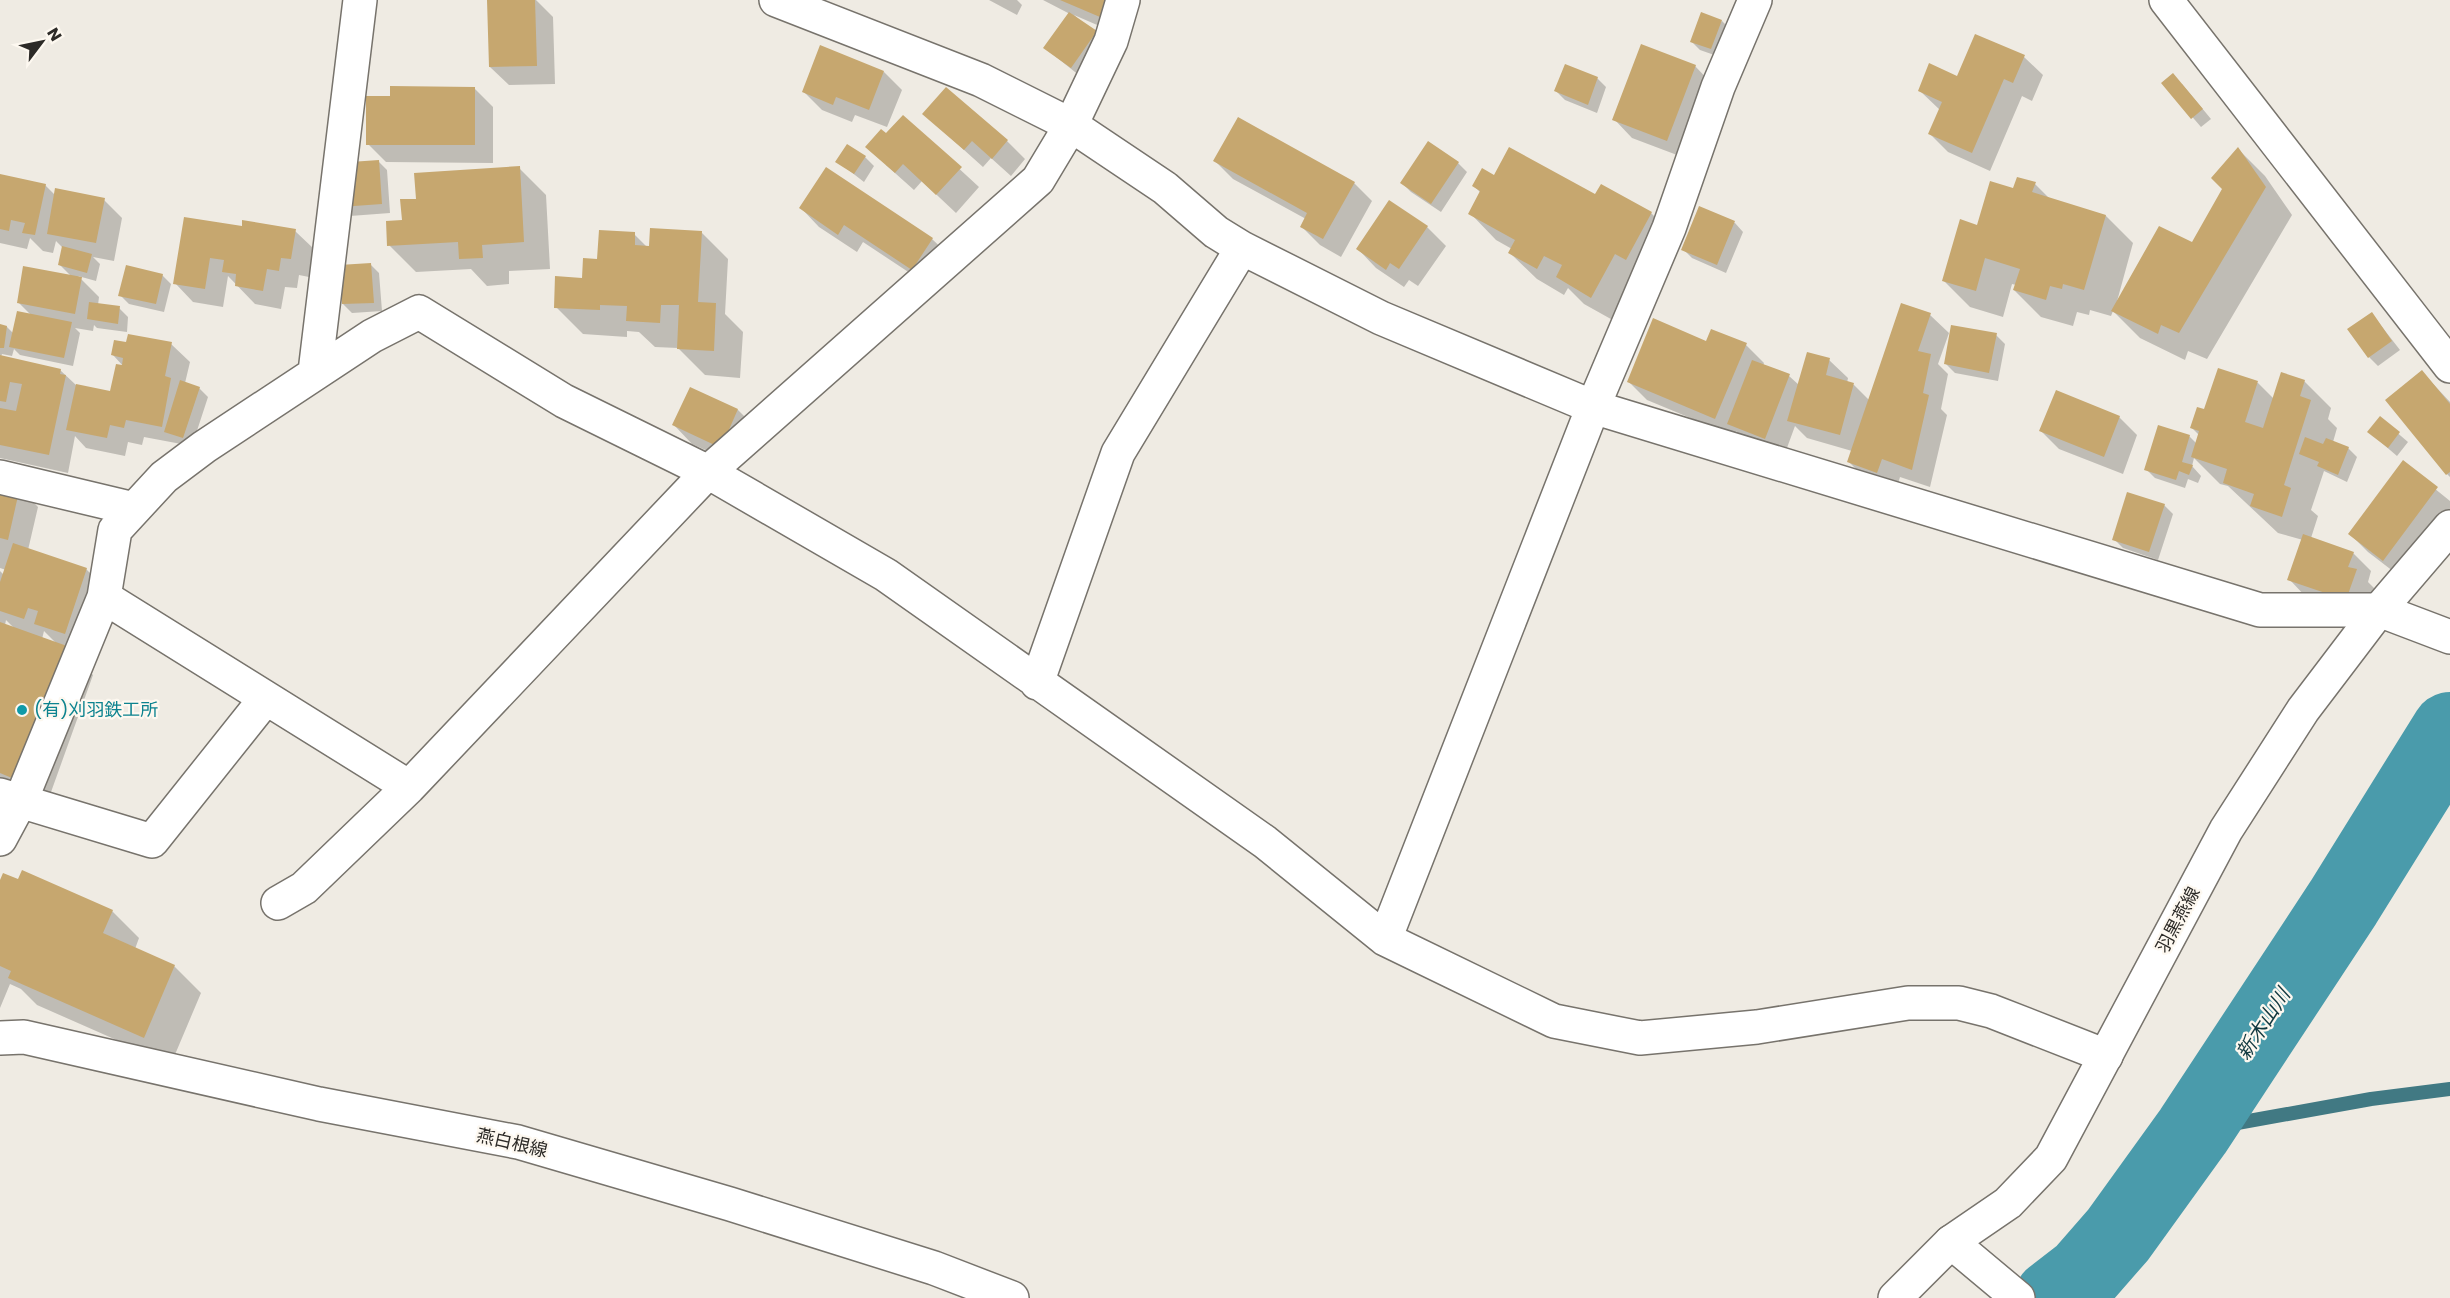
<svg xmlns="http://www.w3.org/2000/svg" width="2450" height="1298" viewBox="0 0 2450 1298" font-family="Poppins,'Noto Sans JP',sans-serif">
	<rect width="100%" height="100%" fill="#efebe3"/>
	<path fill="#0003" fill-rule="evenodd" d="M489,0H536L553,17L555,84L509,85L490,67Z
		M989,0H1017L1022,5L1017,15Z
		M1043,0H1133L1118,34L1074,15L1104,41L1080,76L1045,48L1070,14Z
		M1722,21L1731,30L1720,57L1700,50L1691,41Z
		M1976,36L2024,57L2043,75L2032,101L2022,96L1990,171L1948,152L1930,134L1940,110L1919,90L1958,78Z
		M1695,66L1713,85L1685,158L1632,138L1614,119Z
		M884,72L902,90L887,127L855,115L852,122L822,110L804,92Z
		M1597,78L1606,87L1597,113L1565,100L1556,91Z
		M2163,83L2182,84L2211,119L2201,127Z
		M474,88L493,107V163L386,162L368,144Z
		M924,114L1007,141L1025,159L1011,176L991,158L983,167Z
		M903,117L979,187L956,213L922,181L914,190L886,165V135Z
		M847,146L865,157L874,166L864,182L837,161Z
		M2238,149L2265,176L2292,215L2207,359L2188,351L2185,360L2140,338L2113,311L2111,316L2090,310L2089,315L2077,312L2073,326L2041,317L2014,290L2016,285L2012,284L2003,317L1970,307L1943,280L1978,227L2014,190L2035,184L2050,199L2106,216L2133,243L2116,305L2193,244L2224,189Z
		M378,161L387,170L390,213L350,216L341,207Z
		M1215,161L1354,183L1372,201L1341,257L1320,245L1302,227L1306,219L1233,179Z
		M1458,163L1467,172L1441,212L1411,192L1402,183Z
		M519,168L546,195L550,269L509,271V284L487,286L471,269L416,272L389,245L417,200Z
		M0,175L45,185L55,195L104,200L122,218L114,261L93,257L100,264L96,281L78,276L99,297L98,305L119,308L128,317L127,332L97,328L94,325L93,331L75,328L80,333L73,366L20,355L14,349L12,356L2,354L1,357L60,370L76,385L111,393L124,367L113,355L127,344H171L190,362L185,383L199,388L208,397L192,446L144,437L142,445L128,442L125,456L86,448L75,436L68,473L0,458V326L7,327L14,334L32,316L18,302L72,277L59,264L63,248L56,241L53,253L43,251L30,238L27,249L0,243Z
		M1495,177L1596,196L1602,186L1651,213L1678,240L1618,323L1584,304L1568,288L1564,295L1537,279L1510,253L1512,249L1496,240L1470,213L1481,193L1474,186Z
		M1390,202L1427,227L1446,246L1418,286L1409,280L1404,287L1376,268L1358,249Z
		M801,208L932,239L951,257L931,287L863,242L857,252L819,227Z
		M1700,208L1735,223L1743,232L1726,273L1692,258L1683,249Z
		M243,228L295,231L314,249L309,277L299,275L297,288L285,287L281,309L255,304L228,276L223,307L193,302L175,283Z
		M701,232L728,259L725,314L743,332L740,378L705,375L678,348L655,347L639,332L627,331V337L583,334L556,307L599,260L634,234L648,248Z
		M370,264L379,273L382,311L352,313L343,304Z
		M162,275L171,284L164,312L129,304L120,295Z
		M2372,314L2400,350L2378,366L2369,357Z
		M1930,315L1949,333L1938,364L1948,374L1941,409L1947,415L1930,487L1900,477L1896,490L1867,480L1849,462L1852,451L1807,438L1795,426L1784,456L1747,442L1736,431L1734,436L1647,400L1628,381L1707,343L1746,345L1764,363L1763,366L1789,376L1799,385L1829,360L1848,378L1847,383L1854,385L1870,401Z
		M1996,335L2005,344L1998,381L1955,373L1946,364Z
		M2219,370L2258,383L2274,399L2304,381L2331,408L2328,419L2337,428L2333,442L2348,448L2357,457L2347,482L2324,471L2311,510L2318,516L2311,538L2353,553L2371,571L2368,582L2375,589L2365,618L2307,598L2289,579L2303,540L2278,533L2228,486L2220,484L2194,458L2192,466L2201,476L2198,483L2188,479L2185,488L2155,478L2146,469L2189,436L2197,444L2199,435L2191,427L2205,411Z
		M2422,372L2450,402V477L2447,474Z
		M691,389L738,410L756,428L739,465L692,444L674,425Z
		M2119,417L2137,435L2123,474L2059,449L2041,431Z
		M2380,418L2408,442L2397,456L2369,432Z
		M2403,463L2450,501V514L2402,578L2368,552L2350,534Z
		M0,484L20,488L38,507L28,550L86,569L105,588L84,652L63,645L93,675L46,806L0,789V571L4,575L6,570L0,568ZM6,620L14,628L5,625ZM44,631L57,644L42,639Z
		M2164,505L2173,514L2158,560L2123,548L2114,539Z
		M0,884L112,911L139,938L135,949L174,966L201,993L171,1064L37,1005L21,989L10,984L0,1008Z"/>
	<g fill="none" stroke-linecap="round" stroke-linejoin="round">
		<path stroke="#417983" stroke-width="14" d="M2193,1131L2371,1099L2450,1089"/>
		<path stroke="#4a9bab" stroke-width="78" d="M2053,1298L2084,1274L2118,1235L2193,1131L2343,903L2450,731"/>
	</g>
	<path fill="#c6a76f" d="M487,0H535L537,66L489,67Z
		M1060,0H1107L1100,17Z
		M1069,12L1097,31L1071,68L1043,48Z
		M1701,12L1722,20L1711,49L1690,42Z
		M1975,34L2025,55L2013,83L2004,79L1972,153L1928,134L1942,102L1918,91L1929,63L1957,76Z
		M1641,44L1696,65L1667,141L1612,120Z
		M820,45L884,71L869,110L836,97L833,105L802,92Z
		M1565,64L1598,77L1588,105L1554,91Z
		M2173,73L2203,109L2191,119L2161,83Z
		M390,86L475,87V145H366V96H390Z
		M946,87L1008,140L992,159L972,141L964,150L922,114Z
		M903,115L962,167L936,195L903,164L895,173L865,147L881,129L886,133Z
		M1238,117L1355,182L1323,239L1300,227L1307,213L1213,161Z
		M1428,141L1459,162L1431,204L1400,183Z
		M847,144L866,156L854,174L835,162Z
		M1509,147L1595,194L1601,184L1652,212L1626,260L1615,254L1591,298L1556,277L1562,265L1544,256L1537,269L1508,253L1515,240L1468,214L1480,191L1472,186L1482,168L1494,175Z
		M2238,147L2266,187L2179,333L2161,325L2158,334L2111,311L2159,226L2192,242L2222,189L2211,178Z
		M379,160L382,204L340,207L336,163Z
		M520,166L524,242L482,245L483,258L459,259L458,242L387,246L386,221L402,220L400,199H416L414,173Z
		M826,167L933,238L912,270L844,225L838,235L799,208Z
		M0,174L46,184L35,235L22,233L25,223L11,220L9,231L0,229Z
		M2017,177L2036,182L2032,192L2106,215L2084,290L2063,284L2062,289L2050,286L2046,300L2013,290L2020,269L1985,258L1976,291L1942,281L1960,219L1977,225L1990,181L2013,188Z
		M55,188L105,198L96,243L47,234Z
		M1389,200L1428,226L1399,269L1390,263L1386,270L1356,249Z
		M1699,206L1735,221L1717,265L1681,250Z
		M184,217L242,226V220L296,229L291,259L281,258L279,271L267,269L263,291L235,286L236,274L222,272L224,260L210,258L205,289L173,284Z
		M650,228L702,231L698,302L716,303L714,351L677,349L679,305H661L660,323L626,321L627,306L600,305V310L554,308L555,276L582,278L583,258L597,259L599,230L635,232V245L649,246Z
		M62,246L92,254L87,273L58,265Z
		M371,263L374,303L342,304L339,265Z
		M126,265L163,274L156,304L118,296Z
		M23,266L82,277L75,314L17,303Z
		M89,302L120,306L118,324L87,319Z
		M1901,303L1931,313L1918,351L1931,354L1923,393L1929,395L1912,470L1882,459L1877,473L1847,462Z
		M17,311L72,322L64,358L9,347Z
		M2372,312L2392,341L2368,358L2347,329Z
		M1653,318L1706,341L1711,329L1747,343L1715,419L1627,382Z
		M0,324L7,326L4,348H0Z
		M1951,325L1997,333L1989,373L1944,364Z
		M128,334L172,342L165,376L171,378L162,427L126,420L124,428L110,425L107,438L66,430L76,384L110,391L116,364L122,365L123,358L111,355L114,340L126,342Z
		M1807,352L1830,358L1826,375L1854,383L1840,435L1787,421Z
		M0,355L61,369L60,374L66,375L49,455L0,445V408L16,411L22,384L10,382L6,402L0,401Z
		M1752,360L1790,374L1765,439L1727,424Z
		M2218,368L2258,381L2245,422L2263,428L2281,372L2305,380L2300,396L2311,400L2284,485L2291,488L2282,517L2250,506L2254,494L2223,483L2227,469L2191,457L2199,431L2190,428L2197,407L2204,409Z
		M2422,370L2450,404V472L2446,475L2385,400Z
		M180,380L200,387L183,438L164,432Z
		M690,387L738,409L721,448L672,425Z
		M2056,390L2120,416L2104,457L2039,431Z
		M2380,416L2400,432L2388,448L2367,432Z
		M2158,425L2190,435L2182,462L2193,465L2189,475L2179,471L2176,480L2144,470Z
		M2305,437L2323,444L2326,438L2349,447L2338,475L2317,466L2319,462L2299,454Z
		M2403,460L2438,487L2383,561L2348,534Z
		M0,482L20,487L8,540L0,538Z
		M2127,492L2165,504L2149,552L2112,540Z
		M2303,534L2354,552L2348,567L2357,569L2346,600L2287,580Z
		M13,543L87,568L65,634L34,624L38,611L28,608L24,619L0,611V582Z
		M0,622L67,646L19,781L0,773Z
		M22,870L113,910L103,933L175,965L144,1038L8,978L11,971L0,966V880L3,873L18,879Z"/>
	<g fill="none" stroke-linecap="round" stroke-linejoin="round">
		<g stroke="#77736c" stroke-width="36">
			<path id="minor" d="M2166,0L2450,366
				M1071,125L1165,188L1216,232L1242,248L1381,318L1593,407L2260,610H2379L2450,637
				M315,372L360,0
				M0,477L134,509
				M104,597L409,787
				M1037,683L1118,453L1242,248
				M0,795L152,841L266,698
				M0,839L21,800L104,597L115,530L164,477L204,447L372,336L419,312L564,401L708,472L886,575L1265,842L1385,939L1554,1021L1640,1038L1757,1027L1908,1003H1959L1991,1011L2106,1056
				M278,903L304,888L409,787L708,472L1038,180L1071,125L1111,41L1123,0
				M1385,939L1593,407L1669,228L1718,87L1755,0
				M1951,1242L2018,1298"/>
		</g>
		<g stroke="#77736c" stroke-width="36">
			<path id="tertiary" d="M776,0L981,80L1071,125"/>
		</g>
		<g stroke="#77736c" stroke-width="36">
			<path id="secondary" d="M0,1038L24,1037L319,1104L518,1142L730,1204L934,1268L1012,1298
				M1895,1298L1951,1242L2008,1203L2051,1158L2226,830L2303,710L2379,610L2450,527"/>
		</g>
		<use href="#minor" stroke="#fff" stroke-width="33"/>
		<use href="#tertiary" stroke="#fff" stroke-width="33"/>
		<use href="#secondary" stroke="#fff" stroke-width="33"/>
	</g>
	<circle fill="#0f9aa8" stroke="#fdf8f0" stroke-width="2" cx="22" cy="710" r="6"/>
	<g text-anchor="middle" stroke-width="4.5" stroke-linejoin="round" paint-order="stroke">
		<g font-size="18" fill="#0d838f" stroke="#fdf8f0" text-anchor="start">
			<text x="34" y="716">(有)刈羽鉄工所</text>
		</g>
		<g font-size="18" fill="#2c2a27" stroke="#fdf8f0">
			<text transform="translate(2178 920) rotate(-62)" y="6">羽黒燕線</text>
			<text transform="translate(512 1143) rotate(13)" y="6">燕白根線</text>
		</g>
		<g font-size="20" font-style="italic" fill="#123940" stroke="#fdf8f0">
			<text transform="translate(2263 1024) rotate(-57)" y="7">新木山川</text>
		</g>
	</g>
	<g transform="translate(42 42) rotate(58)" stroke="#fdf8f0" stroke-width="4.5" paint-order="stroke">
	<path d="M0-4.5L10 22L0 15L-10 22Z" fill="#2c2a27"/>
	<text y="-9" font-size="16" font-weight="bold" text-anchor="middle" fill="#2c2a27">N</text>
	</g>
</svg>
